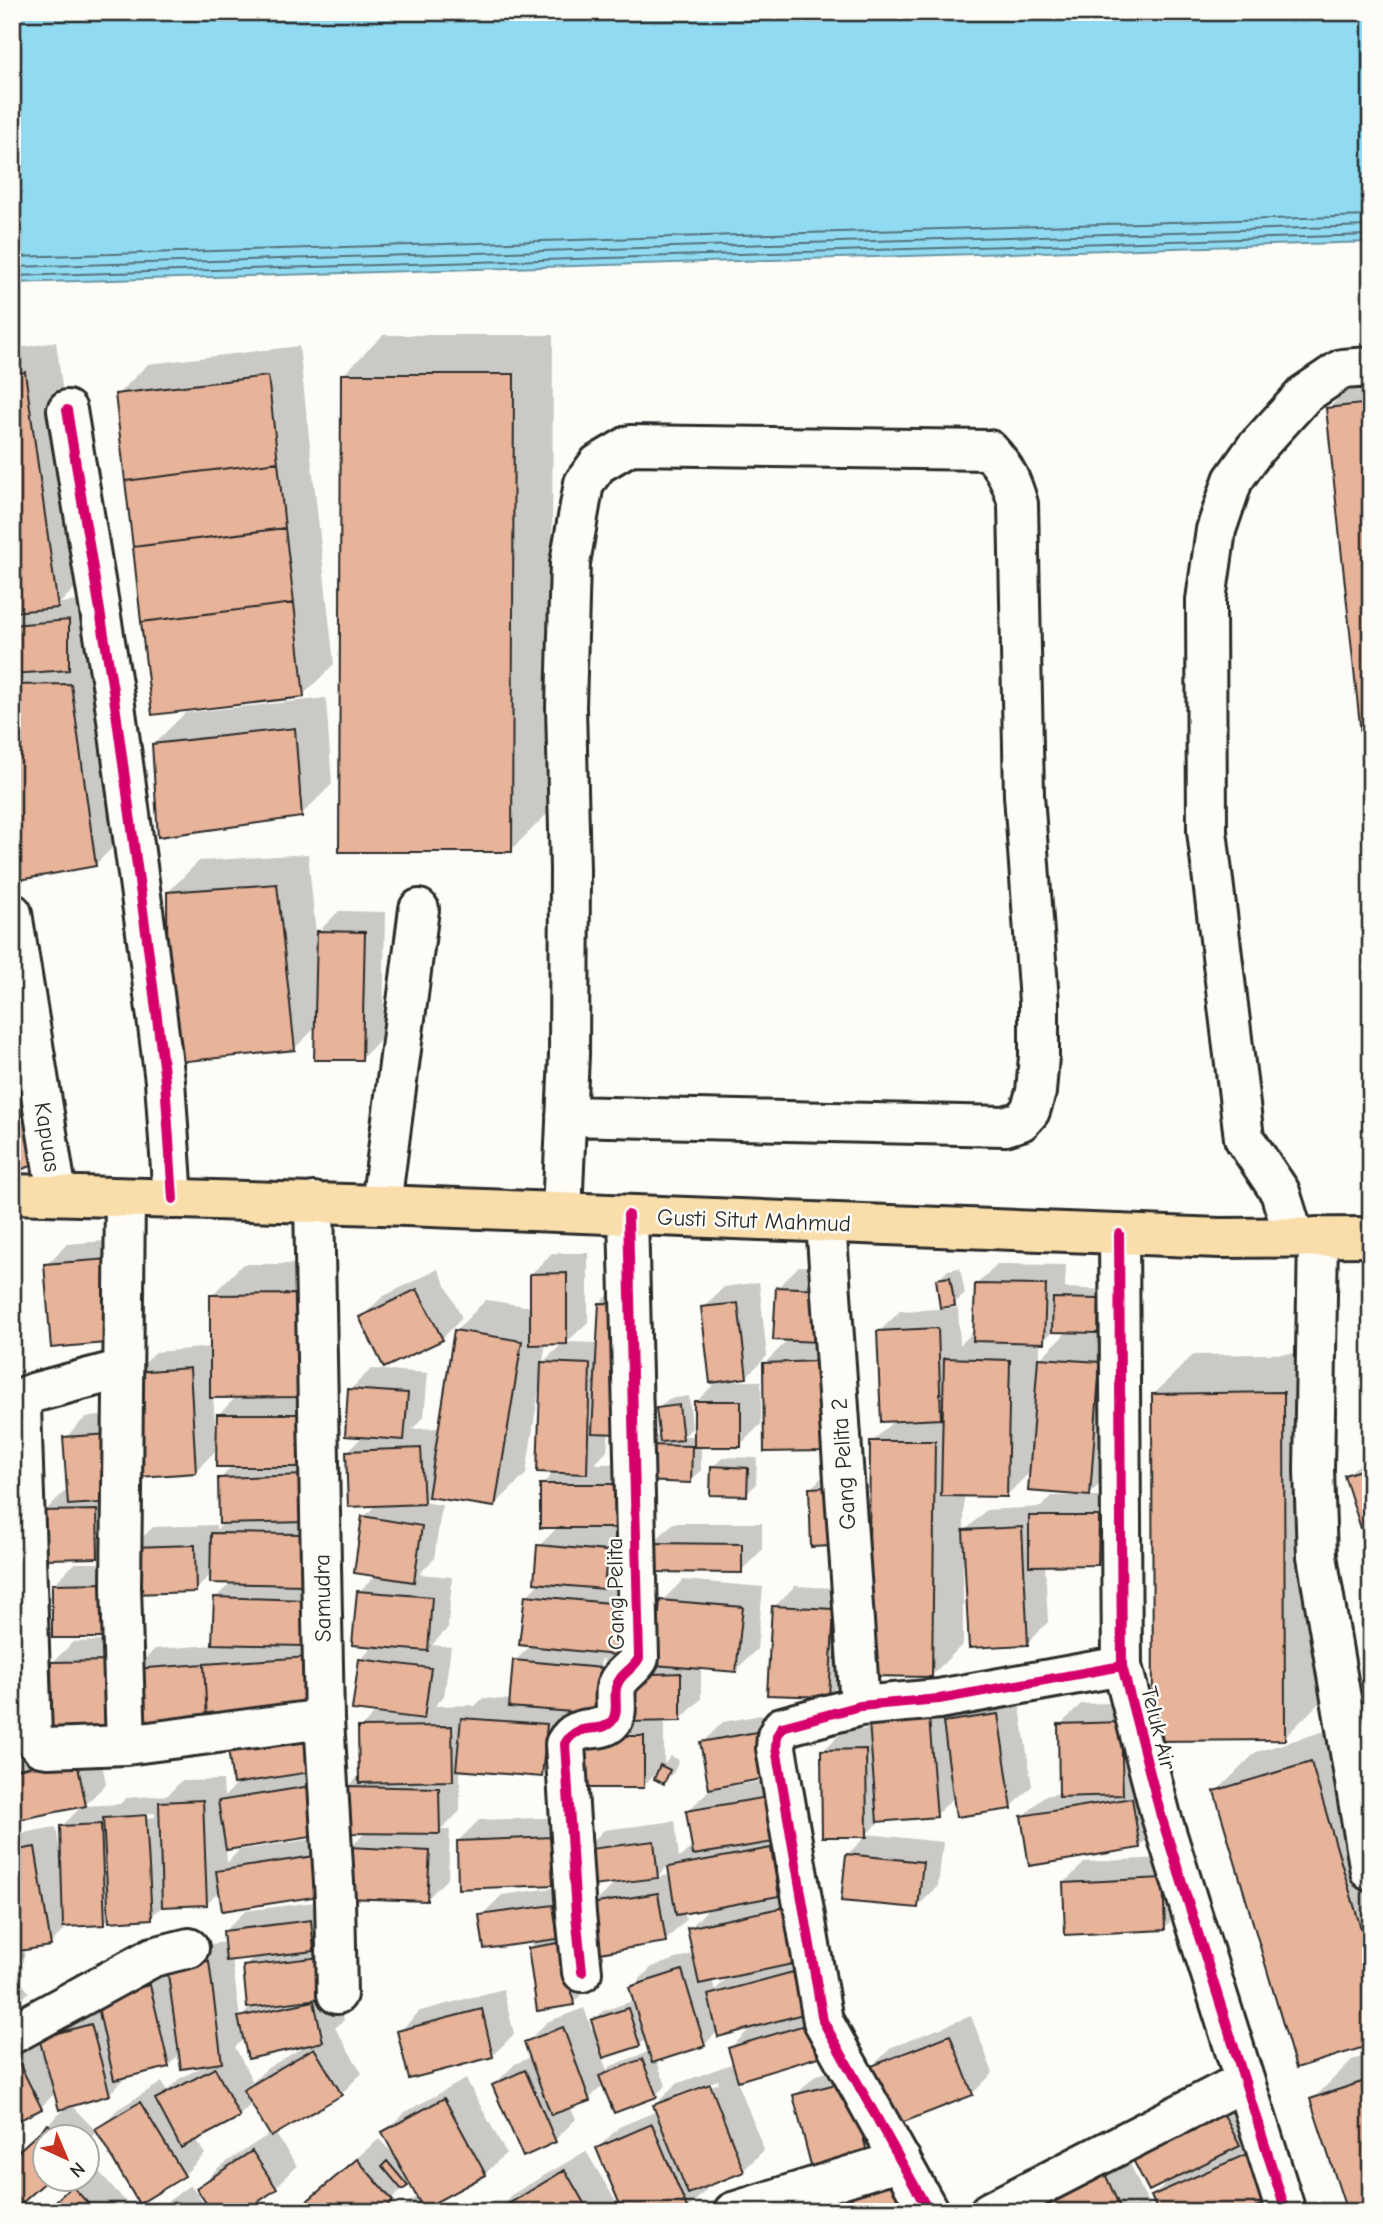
<svg xmlns="http://www.w3.org/2000/svg" width="1383" height="2224" viewBox="0 0 1383 2224" font-family="'Comic Neue',sans-serif">
	<rect width="100%" height="100%" fill="#fdfcf7"/>
	<filter id="ink" filterUnits="userSpaceOnUse"><feTurbulence type="fractalNoise" baseFrequency=".0143" numOctaves="2"/><feDisplacementMap in="SourceGraphic" scale="14" xChannelSelector="R" yChannelSelector="G"/><feConvolveMatrix kernelMatrix="1 2 1 2 8 2 1 2 1" color-interpolation-filters="sRGB"/></filter>
	<g filter="url(#ink)">
		<path fill="#91dbf2" stroke="#6895a2" stroke-width="2" d="M12,12H1371V242L12,283Z"/>
		<path fill="#0003" fill-rule="evenodd" d="M383,335H553L551,810L511,850L343,375Z
			M56,342L88,575L60,603L89,600V648L82,654H101L127,833L96,864L12,818V349Z
			M299,346L334,664L303,695L117,395L148,364Z
			M1367,369H1371V812L1328,409Z
			M326,698L332,784L301,815L154,744L185,713Z
			M308,854L316,934L339,911L385,912L383,1037L362,1058L316,1027L294,1049L168,892L199,861Z
			M17,882L22,923L12,933V883Z
			M12,939L25,1064L12,1077Z
			M27,1092L49,1151L12,1152V1098Z
			M130,1239L137,1319L46,1265L67,1244Z
			M552,1253H588V1322L567,1342L598,1343L600,1303L621,1282L607,1451L595,1464L644,1463V1446L654,1436H661L658,1409L668,1399L689,1396L692,1428L684,1436H696V1402L718,1380L703,1308L724,1287L759,1282L767,1356L746,1377L730,1379V1381H761V1424L740,1445L701,1446V1471L690,1481L640,1480V1505L616,1529L628,1530L625,1566L610,1581L640,1584L618,1691L566,1710L562,1754L541,1775L463,1768L460,1772V1811L441,1830H450L448,1878L427,1899L351,1847L367,1831L348,1787L361,1774L360,1728L376,1712L361,1659L375,1645L359,1592L377,1574L364,1517L377,1504L347,1452L364,1435L350,1390L371,1369L428,1373L424,1417L412,1429L440,1428L455,1331L486,1300L532,1307L531,1274ZM546,1343H563L543,1362ZM539,1389L542,1390L555,1471L542,1485L559,1526L539,1546L540,1582L527,1596L531,1645L515,1661L511,1700L483,1698L473,1708V1705L435,1706L444,1696L451,1647L432,1645L448,1628L452,1577L419,1574L434,1559L442,1505L423,1502L430,1495L495,1505L526,1474ZM601,1659H604L601,1692H598Z
			M243,1264H329L337,1765L226,1848L227,1863L239,1850L341,1835L347,1872L221,1889L207,1903L164,1905L151,1917L111,1916L104,1923L69,1925L50,1944L22,1949L25,1955L12,1969V1838L16,1834L56,1827L60,1852H62L61,1827L83,1805L12,1820V1760L18,1754L97,1737L106,1784L84,1806L120,1804L126,1798L168,1795L181,1781L223,1780L224,1797L240,1781L228,1742L52,1663L73,1642L131,1640L132,1672L155,1649L214,1645L215,1598L232,1582L211,1574L196,1590L132,1548L153,1527L216,1525V1530L224,1522L220,1479L233,1465L218,1448L196,1471L135,1373L156,1352L212,1347V1295ZM213,1396H237L219,1414V1434H216ZM155,1813V1817L125,1819V1815Z
			M997,1264L1066,1265L1065,1288L1109,1290L1108,1321L1099,1330L1130,1332L1120,1463L1088,1496H1119L1118,1543L1097,1564H1045L1048,1622L1027,1643L966,1565H963V1644L932,1675L872,1442L895,1419L879,1332L900,1311L958,1308L960,1345L975,1330L976,1285ZM1054,1330L1068,1331L1040,1359V1341H1043ZM1032,1470L1074,1493V1496H1052L1041,1507L986,1510L964,1532V1494L1007,1495Z
			M799,1266L842,1268L841,1428L820,1449L765,1363L789,1339L778,1287Z
			M960,1268L965,1294L954,1304L938,1280L948,1270Z
			M438,1269L462,1318L442,1339L362,1317L382,1297Z
			M1323,1353L1324,1698L1284,1738L1154,1394L1193,1355Z
			M131,1414L118,1535L97,1556L44,1512L65,1491H69L65,1438L86,1417Z
			M1371,1454V1554L1346,1476Z
			M723,1457L757,1458L756,1484L746,1495L713,1467Z
			M821,1478H840L841,1534L811,1488Z
			M673,1523H762V1550L741,1571L652,1544Z
			M75,1563H129L53,1636L54,1584Z
			M683,1580L763,1587L757,1649L736,1670L701,1667V1699L680,1720H664V1764L671,1756L679,1760L674,1772L663,1782L659,1770L643,1786H576L658,1654L662,1601Z
			M795,1586L854,1589L850,1674L829,1695L774,1607Z
			M1018,1694L1032,1786L1011,1807L955,1796L936,1815L881,1820L867,1834L943,1842L938,1886L917,1907L847,1855L867,1835L823,1836V1751L844,1730L872,1729L950,1697L951,1717L966,1702Z
			M1141,1702L1160,1826L1139,1847L1023,1817L1044,1796L1061,1793L1060,1725L1081,1704Z
			M788,1710L710,1786L702,1743L723,1722Z
			M1351,1723L1371,1791V2043L1216,1792L1256,1752Z
			M794,1776L799,1873L780,1892L806,1887L838,2035L817,2056L737,2080L764,2150L743,2171L707,2185L708,2188L687,2209L598,2148L619,2127L657,2111L655,2105L676,2084L734,2063L730,2048L753,2026L719,2030L704,2045L656,2059L666,2085L656,2095L604,2084L589,2099L570,2106L576,2119L555,2140L494,2085L515,2064L531,2057L526,2043L547,2022L584,2008L592,2030L595,2029L593,2021L603,2011L635,2000L631,1988L652,1967L694,1953L689,1929L711,1906L684,1911L686,1920L665,1941L593,1905L616,1882L583,1851L604,1830L675,1821L679,1858L693,1846L688,1811L709,1790ZM669,1865L671,1875L657,1877ZM730,1975L715,1990L712,1979ZM647,2038L650,2051L611,2066L607,2070L602,2057L640,2045ZM718,2080L719,2083L678,2098V2094Z
			M573,1817L574,1863L553,1884L458,1841L479,1820Z
			M1183,1857L1185,1907L1164,1928L1064,1883L1085,1862Z
			M574,1885L594,1982L573,2003L529,1948L538,1940L481,1916L502,1895Z
			M331,1900L338,1992L344,2020L335,2028L362,2073L341,2094L275,2133L297,2166L276,2187L239,2212L198,2188L219,2167L271,2133L253,2102L239,2116L195,2139L205,2154L184,2175L98,2130L88,2141V2136H46L12,2211V2158L69,2105L56,2092L41,2107L12,2122V2038L190,1947L225,1942L224,1932L245,1911ZM255,1956L245,1967L253,2005L240,2018L232,1959ZM245,2038L307,2045L266,2069L253,2082L235,2047ZM181,2053L207,2064L179,2079L167,2091L162,2082L118,2109L96,2131L71,2105L109,2094L128,2075L168,2066Z
			M12,1971L29,1992L12,2009Z
			M503,1989L514,2034L493,2055L399,2032L420,2011Z
			M971,2016L993,2073L972,2094L892,2125L890,2140L869,2161L795,2096L816,2075L869,2061L871,2067L892,2047Z
			M1371,2054V2212L1312,2100L1352,2060Z
			M466,2079L506,2153L485,2174L430,2203L434,2212H398L418,2195L410,2182L378,2212H293L379,2139L398,2159L384,2133L405,2112Z
			M1240,2083L1260,2124L1236,2148L1272,2132L1274,2212H1160L1153,2196L1170,2180Z
			M1123,2148L1152,2212H1004Z
			M586,2151L622,2212H481L495,2204L498,2209L511,2195Z
			M94,2166L127,2203L118,2212H44L81,2178H88V2172Z
			M190,2185L210,2212H154Z
			M852,2189L941,2212H781Z"/>
		<g fill="none" stroke-linecap="round" stroke-linejoin="round">
			<path stroke="#54717b" stroke-width="2" d="M12,257L1371,216
				M12,267L1371,226
				M12,276L1371,235"/>
		</g>
		<path fill="#e7b399" stroke="#2b2b2b" stroke-width="2" d="M25,372L58,608L12,612V374Z
			M341,374H514L512,852H339Z
			M268,376L278,462L125,481L115,394Z
			M1371,403V828L1326,408Z
			M278,462L285,528L133,547L125,481Z
			M285,528L294,603L141,622L133,547Z
			M294,603L304,697L152,715L141,622Z
			M69,620V670L12,674V625Z
			M71,684L96,866L19,880L12,831V685Z
			M295,728L302,817L158,837L152,744Z
			M277,884L295,1050L168,1063L167,892Z
			M317,931L365,932L362,1060H314Z
			M16,1101L40,1163L17,1171L12,1157V1103Z
			M110,1259L116,1342L51,1348L44,1264Z
			M567,1273V1344L530,1345V1274Z
			M950,1277L955,1306L940,1308L936,1279Z
			M975,1284L1046,1285L1044,1343L973,1341Z
			M776,1287L822,1289L819,1342L773,1340Z
			M417,1289L443,1340L384,1368L359,1317Z
			M299,1294V1397L210,1398V1295Z
			M1053,1298L1099,1299L1098,1333L1052,1332Z
			M599,1303L627,1304L620,1434L592,1433Z
			M738,1303L747,1378L710,1383L701,1307Z
			M938,1328L941,1419L881,1422L877,1331Z
			M454,1330L522,1341L495,1507L428,1497Z
			M944,1358L1010,1360L1007,1497L941,1496Z
			M1038,1358L1100,1362L1090,1496L1028,1491Z
			M820,1361L821,1451L764,1452L763,1363Z
			M541,1362L590,1364L587,1474L537,1472Z
			M190,1368L196,1473L140,1477L133,1372Z
			M348,1389L408,1393L404,1440L345,1436Z
			M1284,1392L1285,1740L1153,1741L1152,1394Z
			M694,1401H741V1447H694Z
			M679,1405L683,1440L660,1442L656,1408Z
			M217,1414H305L304,1467H216Z
			M111,1434L116,1502L68,1505L63,1437Z
			M870,1441H935L932,1677L868,1676Z
			M642,1445L692,1446L691,1483L642,1481Z
			M421,1448L424,1504L348,1507L346,1451Z
			M711,1466L748,1468L747,1496L710,1495Z
			M1371,1467V1560L1344,1475Z
			M305,1475L306,1522L219,1524L218,1478Z
			M540,1484H620V1528H540Z
			M831,1487L832,1546L811,1547L809,1488Z
			M97,1510L98,1558L43,1559L42,1511Z
			M362,1516L422,1526L414,1582L354,1573Z
			M1029,1516H1099L1098,1565L1029,1566Z
			M1022,1527L1028,1645L969,1648L963,1530Z
			M211,1533L303,1534L302,1585L210,1583Z
			M650,1543L742,1544V1573L650,1572Z
			M195,1545L196,1592L132,1594L131,1547Z
			M537,1545L607,1551L604,1589L534,1583Z
			M109,1583L108,1638H52V1584Z
			M357,1591L432,1597L428,1651L352,1645Z
			M525,1595L620,1604L615,1655L519,1645Z
			M214,1597L305,1600L303,1646L212,1644Z
			M660,1600L743,1607L736,1672L655,1665Z
			M772,1606L834,1609L829,1697L767,1695Z
			M308,1657L311,1712L207,1720L204,1664Z
			M359,1659L431,1668L424,1719L352,1710Z
			M513,1660L602,1668L598,1714L509,1707Z
			M111,1661L112,1726L52,1728L51,1662Z
			M204,1664L207,1720L135,1725L132,1669Z
			M681,1673V1721L625,1722L624,1675Z
			M998,1714L1012,1809L956,1817L943,1722Z
			M929,1717L937,1817L877,1822L869,1722Z
			M461,1718L547,1724L542,1777L456,1770Z
			M1121,1722L1123,1795L1059,1797L1058,1724Z
			M452,1726L453,1781L359,1783L358,1727Z
			M305,1730L311,1772L233,1784L227,1741Z
			M768,1730L776,1776L709,1789L700,1742Z
			M575,1736H644V1788H575Z
			M866,1749L867,1837H822L821,1750Z
			M76,1757L86,1806L12,1821V1770Z
			M1311,1762L1371,1962V2045L1296,2068L1214,1791Z
			M660,1765L670,1770L664,1784L654,1779Z
			M317,1785L324,1835L226,1850L218,1801Z
			M347,1786L439,1788L440,1834L348,1833Z
			M773,1796L780,1841L693,1855L686,1811Z
			M1132,1798L1140,1848L1029,1866L1021,1816Z
			M203,1800L207,1905L162,1907L159,1802Z
			M146,1815L152,1919L109,1922L103,1818Z
			M101,1824L105,1925L63,1927L60,1826Z
			M552,1837L554,1885L458,1889L457,1841Z
			M654,1841L658,1878L585,1887L581,1850Z
			M35,1847L51,1946L12,1952V1851Z
			M349,1847L430,1851L427,1901L345,1898Z
			M771,1848L779,1896L676,1915L668,1867Z
			M846,1854L923,1862L918,1908L841,1901Z
			M321,1855L326,1895L222,1911L216,1871Z
			M1163,1878L1165,1930L1065,1935L1063,1883Z
			M658,1893L666,1942L599,1953L591,1904Z
			M553,1905L558,1939L484,1949L479,1915Z
			M785,1907L797,1963L699,1984L687,1928Z
			M311,1920L314,1951L226,1961L223,1931Z
			M564,1942L574,2005L537,2011L528,1948Z
			M330,1956L335,1997L247,2008L243,1966Z
			M209,1961L222,2063L181,2069L167,1967Z
			M682,1970L705,2046L652,2063L629,1987Z
			M793,1972L803,2014L718,2037L708,1995Z
			M150,1985L169,2067L114,2080L96,1998Z
			M314,2001L323,2042L248,2059L238,2017Z
			M628,2008L640,2046L603,2058L591,2020Z
			M482,2009L493,2057L409,2079L397,2031Z
			M91,2024L110,2095L59,2110L39,2038Z
			M808,2024L818,2057L738,2081L728,2048Z
			M563,2027L590,2101L551,2115L524,2042Z
			M950,2035L973,2095L891,2127L869,2067Z
			M314,2048L342,2095L271,2137L243,2090Z
			M12,2049L42,2109L12,2124Z
			M642,2059L657,2097L614,2113L599,2076Z
			M215,2068L240,2117L181,2148L155,2099Z
			M525,2070L556,2142L523,2157L492,2085Z
			M1371,2079V2212H1347L1310,2099Z
			M848,2081L870,2163L814,2177L793,2095Z
			M710,2084L744,2172L688,2194L653,2105Z
			M444,2098L486,2175L423,2209L382,2132Z
			M140,2102L185,2176L139,2204L95,2129Z
			M1218,2103L1240,2146L1149,2191L1127,2148Z
			M48,2124L61,2136H46V2178H50L12,2212V2157Z
			M652,2124L688,2210L685,2212H623L596,2148Z
			M252,2151L277,2189L243,2212H212L196,2188Z
			M1251,2152L1272,2200L1244,2212H1158L1151,2196Z
			M357,2159L393,2201L381,2212H294Z
			M387,2161L408,2186L402,2190L382,2166Z
			M1102,2167L1122,2212H1052L1044,2194Z
			M565,2170L589,2212H495Z
			M893,2172L911,2212H857L849,2193Z
			M72,2186L96,2212H44Z
			M169,2205L174,2212H159Z"/>
		<g fill="none" stroke-linecap="round" stroke-linejoin="round">
			<g stroke="#2b2b2b" stroke-width="44">
				<path id="minor" d="M67,410L113,690L148,947L165,1081L173,1199
					M12,913L57,1195
					M125,1198L121,1587L126,1745
					M314,1202L324,1719L335,1899L337,1994
					M381,1205L419,909
					M562,1212L569,1055L570,870L566,707L570,563L584,483L598,464L630,445L989,450C1005,467 1012,482 1018,504L1024,795L1039,1002V1056L1036,1092L1030,1111L1021,1121L1005,1126L566,1116
					M826,1223L860,1706
					M1119,1234L1122,1666L1161,1816L1286,2212
					M1294,1237L1280,1192L1244,1138L1207,831L1206,600L1216,530L1233,480L1255,449L1305,394L1342,369L1371,367
					M1318,1237L1314,1470L1317,1556L1370,1871
					M123,1369L36,1392L28,1395L21,1406L32,1737L41,1747L48,1748L126,1745L324,1719
					M582,1972L576,1914L565,1744C578,1720 601,1735 612,1721C619,1713 614,1698 616,1688C619,1674 633,1670 639,1658L628,1215
					M12,2034L153,1957L189,1948
					M733,2212L901,2160
					M929,2212L823,2021L776,1748L777,1736L782,1727L860,1706L939,1699L1122,1666
					M989,2212L1244,2081"/>
			</g>
			<g stroke="#2b2b2b" stroke-width="44">
				<path id="highway" d="M12,1194L381,1205L1220,1238L1371,1237"/>
			</g>
			<use href="#minor" stroke="#fdfcf7" stroke-width="38"/>
			<use href="#highway" stroke="#f9deab" stroke-width="38"/>
			<g stroke="#fdfcf7" stroke-width="15">
				<path id="cycleway" d="M67,410L113,690L148,947L165,1081L173,1199
					M1119,1234L1122,1666L1161,1816L1286,2212
					M582,1972L576,1914L565,1744C578,1720 601,1735 612,1721C619,1713 614,1698 616,1688C619,1674 633,1670 639,1658L628,1215
					M929,2212L823,2021L776,1748L777,1736L782,1727L860,1706L939,1699L1122,1666"/>
			</g>
			<use href="#cycleway" stroke="#d6006c" stroke-width="10"/>
		</g>
	</g>
	<g text-anchor="middle" stroke-width="5" stroke-linejoin="round" paint-order="stroke">
		<g font-size="23" fill="#2b2b2b" stroke="#fdfcf7">
			<text transform="translate(48 1137) rotate(81)" y="8">Kapuas</text>
			<text transform="translate(754 1220) rotate(2)" y="8">Gusti Situt Mahmud</text>
			<text transform="translate(843 1464) rotate(-94)" y="8">Gang Pelita 2</text>
			<text transform="translate(615 1594) rotate(-91)" y="8">Gang Pelita</text>
			<text transform="translate(322 1598) rotate(-91)" y="8">Samudra</text>
			<text transform="translate(1159 1728) rotate(76)" y="8">Teluk Air</text>
		</g>
	</g>
	<rect width="1383" height="2224" fill="none" stroke="#fdfcf7" stroke-width="42"/>
	<rect x="21" y="21" width="1341" height="2182" fill="none" stroke="#2b2b2b" stroke-width="2.5" filter="url(#ink)"/>
	<g transform="translate(66 2158) rotate(136)"><circle r="33" fill="#fdfcf7" stroke="#a9a8a5" stroke-width="2"/>
	<path d="M0-5L12 26L0 18L-12 26Z" fill="#c8321e"/>
	<text y="-10" font-size="19" font-weight="bold" text-anchor="middle" fill="#2b2b2b">N</text>
	</g>
</svg>
